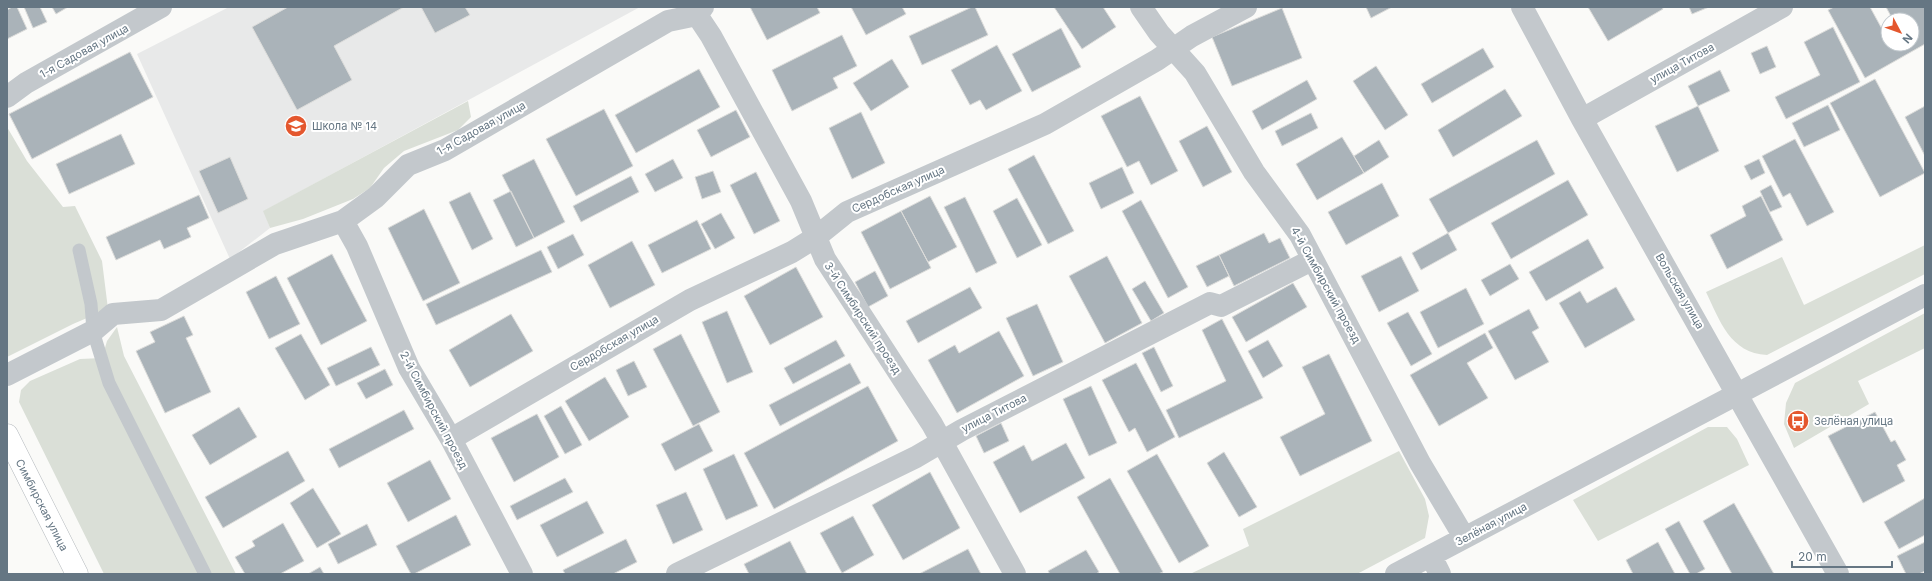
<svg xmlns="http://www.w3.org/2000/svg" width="1932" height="581" viewBox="0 0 1932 581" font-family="Inter,sans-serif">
	<rect width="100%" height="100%" fill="#fafaf8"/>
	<path fill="#e8e9e9" d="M229,7H640L264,211L270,228L230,259L137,54Z"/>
	<path fill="#dadfd7" d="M468,101L471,117L458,130L404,151L384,168L370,188L353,199L303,219L270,228L263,211Z
		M7,127L27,161L63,207L75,206L102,261L108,309L73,324L7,357Z
		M1925,245V274L1767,355C1730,353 1720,321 1706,292L1782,257L1804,305Z
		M1925,313V348L1858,381L1869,404L1794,448L1784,424L1786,403L1795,383Z
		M117,327L124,356L236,574H104L19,402L21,390L30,381L80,359L102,358L107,341Z
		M1708,427H1727L1737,439L1749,465L1598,541L1573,500Z
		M1399,451L1425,499L1429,516L1425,538L1357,574H1190L1249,546L1243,529Z"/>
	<path fill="#aab3b9" stroke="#dcdcda" d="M12,7H17L27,29L7,39V10Z
		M24,7H40L47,22L33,28Z
		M52,7H68L56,14Z
		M288,7H404L334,46L352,80L297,110L252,27Z
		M421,7H465L470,15L435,33Z
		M750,7H817L820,13L767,40Z
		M851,7H902L906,14L866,35Z
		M972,7H975L988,35L922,65L909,36Z
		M1054,7H1103L1116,27L1082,49Z
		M1366,7H1392L1371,18Z
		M1588,7H1662L1663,9L1608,41Z
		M1689,7H1709L1692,14Z
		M1834,7H1870L1882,29L1888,26V44H1912V20H1893L1886,7H1925V44L1865,78L1828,10Z
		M1282,8L1302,58L1232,86L1212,37Z
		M1833,27L1860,82L1786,119L1775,97L1820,75L1804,42Z
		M1061,28L1081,67L1032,92L1012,54Z
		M842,35L857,66L833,78L838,88L792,111L772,70Z
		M997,45L1022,91L986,110L980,100L970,105L951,70Z
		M1767,46L1776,67L1760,74L1751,53Z
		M1483,48L1494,67L1432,103L1421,84Z
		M130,52L153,97L32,159L9,114Z
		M892,59L909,87L871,111L853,83Z
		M1376,66L1408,115L1385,130L1353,81Z
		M699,69L720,107L636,153L615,115Z
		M1720,70L1730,91L1698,106L1688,86Z
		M1875,79L1925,173L1880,197L1830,103Z
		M1307,80L1317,99L1262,130L1252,111Z
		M1505,89L1522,116L1453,157L1438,130Z
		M1140,96L1178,171L1151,185L1139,161L1127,167L1101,116Z
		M1828,105L1840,130L1804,147L1792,123Z
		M1698,106L1719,151L1677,172L1655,126Z
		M1925,106V156L1905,117Z
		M604,109L633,166L576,196L546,139Z
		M736,110L750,137L711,157L697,130Z
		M861,112L885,163L852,179L829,128Z
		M1311,113L1318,128L1282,146L1275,131Z
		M1207,126L1232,172L1203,187L1179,141Z
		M121,134L135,164L69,194L56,164Z
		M1342,137L1364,173L1317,200L1296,164Z
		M1795,139L1834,212L1807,226L1790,193L1783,197L1762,156Z
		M1379,140L1389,157L1364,173L1354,156Z
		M1537,140L1555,174L1448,233L1429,199Z
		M1034,155L1074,231L1048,244L1008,169Z
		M230,157L248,199L218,213L199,171Z
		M534,159L565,222L534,238L502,175Z
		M673,159L683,178L655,192L645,174Z
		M1759,159L1765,173L1751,180L1744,166Z
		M1122,167L1134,193L1101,209L1089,183Z
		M713,171L721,192L702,199L695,177Z
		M756,172L780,221L754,234L730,185Z
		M631,176L639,192L581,222L573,206Z
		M1568,180L1588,215L1511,259L1491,223Z
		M1382,183L1399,216L1346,245L1328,212Z
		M1771,185L1782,207L1770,212L1760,191Z
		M511,191L534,238L516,247L493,200Z
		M470,192L493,239L472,250L449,202Z
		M199,195L209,218L187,228L191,237L164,249L160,240L116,260L106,237Z
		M930,196L957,247L928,262L901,211Z
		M1761,196L1783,240L1727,269L1710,235L1746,216L1742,206Z
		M965,197L997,263L976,273L944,207Z
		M1017,198L1042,245L1017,258L993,211Z
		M1141,200L1188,287L1168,298L1122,211Z
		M424,209L460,283L423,301L388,228Z
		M901,211L931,268L890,289L861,232Z
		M721,213L735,238L715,249L701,224Z
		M697,220L711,249L662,273L648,245Z
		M1264,233L1269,243L1280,238L1290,258L1234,286L1219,255Z
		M1448,233L1457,250L1421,270L1412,253Z
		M573,234L584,255L558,269L547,247Z
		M1588,239L1604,268L1546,301L1529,272Z
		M632,241L655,285L610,308L588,265Z
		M541,250L552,272L436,325L426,304Z
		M332,254L367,321L321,345L287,278Z
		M1219,255L1229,276L1207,287L1196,266Z
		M1107,256L1142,323L1105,343L1069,276Z
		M1401,256L1419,291L1379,312L1361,276Z
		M1510,264L1519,279L1490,296L1481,280Z
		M796,267L823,317L770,345L744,296Z
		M875,271L888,296L868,307L855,282Z
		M276,276L300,324L269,339L246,292Z
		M1145,281L1164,313L1151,321L1132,289Z
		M1293,283L1307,307L1246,342L1232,317Z
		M970,287L982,308L918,343L906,321Z
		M1616,287L1635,320L1585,348L1559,303L1580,291L1587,303Z
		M1466,288L1484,324L1438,348L1420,312Z
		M1037,304L1063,362L1033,376L1006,318Z
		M1529,309L1539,328L1532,332L1549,362L1515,380L1488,331Z
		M727,311L753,372L727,383L702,322Z
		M1408,312L1432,354L1411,366L1387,323Z
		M511,314L533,351L470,387L449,350Z
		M184,316L193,335L186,338L211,392L165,413L136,351L155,342L150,332Z
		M1222,319L1263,398L1179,438L1166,410L1226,381L1202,330Z
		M999,331L1024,376L957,413L928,360L955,345L959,353Z
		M1485,333L1493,348L1467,363L1488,398L1439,426L1410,375Z
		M301,334L330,385L305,400L275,348Z
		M681,334L720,412L693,426L653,349Z
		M836,340L845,356L793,384L784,368Z
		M1268,340L1283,366L1263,378L1248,351Z
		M371,347L380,365L336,386L327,368Z
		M1154,347L1173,386L1161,392L1142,353Z
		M1329,354L1372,441L1300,476L1280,437L1325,414L1302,367Z
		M634,361L647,387L628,396L616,370Z
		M850,363L861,383L780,426L769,405Z
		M1136,363L1175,437L1147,452L1135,428L1129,432L1102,380Z
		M385,369L393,385L366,399L357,383Z
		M605,377L629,417L589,441L565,401Z
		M868,386L898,441L774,509L744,453Z
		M1091,386L1117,443L1089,456L1063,399Z
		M561,406L582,445L565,454L544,416Z
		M239,407L257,437L210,465L192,435Z
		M404,410L414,429L339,468L329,449Z
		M1875,412L1891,442L1895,440L1906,460L1897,465L1905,481L1863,503L1828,436Z
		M537,414L559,457L514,482L491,438Z
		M1001,423L1009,441L984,453L976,436Z
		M699,424L713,451L675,471L661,444Z
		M1066,443L1085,478L1020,513L993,462L1024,445L1032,461Z
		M288,451L305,481L223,528L205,497Z
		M1224,452L1257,507L1239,517L1207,463Z
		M734,454L758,506L726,520L703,469Z
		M1157,454L1209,546L1179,563L1127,471Z
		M430,460L451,499L408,522L387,483Z
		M930,472L960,528L903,560L872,505Z
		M565,478L573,492L517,520L510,506Z
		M1110,478L1163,572L1158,574H1120L1077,497Z
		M313,488L341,534L317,548L290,503Z
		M686,492L703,530L673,544L656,505Z
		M1925,498V535L1899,549L1884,522Z
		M587,501L604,533L557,557L540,525Z
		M1734,503L1774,574H1732L1703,521Z
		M456,515L471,545L414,574H411L396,546Z
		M853,516L874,555L842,573L820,533Z
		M1679,521L1705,569L1696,574H1690L1665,529Z
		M283,523L304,561L280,574H245L235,557L255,546L252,541Z
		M367,524L377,545L338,564L328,544Z
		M626,539L637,562L613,574H565L563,570Z
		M790,541L807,574H749L744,564Z
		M1658,542L1675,574H1633L1626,560Z
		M1925,542V571L1919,574H1906L1897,556Z
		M968,549L981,574H919Z
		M1086,550L1099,572L1096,574H1050L1048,571Z
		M320,567L324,574H308Z"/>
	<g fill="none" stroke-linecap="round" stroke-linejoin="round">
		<g stroke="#b5babe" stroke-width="23">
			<path id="primary" d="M7,435L77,574"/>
		</g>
		<path stroke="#c3c8cc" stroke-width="13" d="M79,250L91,304L93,331L109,383L205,574"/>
		<path stroke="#c3c8cc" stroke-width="22" d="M1141,7L1159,33L1195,73L1254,172L1300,235L1420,463L1464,537
			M1522,7L1582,119L1838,574
			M697,15L711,36L801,201L825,259L932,424L1015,574
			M7,97L26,83L161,7
			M1582,119L1782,7
			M343,221L357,246L409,368L451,439L522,574
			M7,375L93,331L113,314L161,310L275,244L343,221L376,197L408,165L445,150L668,21L697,15L703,7
			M451,439L690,300L792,252L816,237L847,212L1045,124L1157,60L1192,36L1246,7
			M1431,556L1440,574
			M677,574L916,457L962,430L1210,303L1221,306L1312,260
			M1396,574L1925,295"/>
		<use href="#primary" stroke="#fff" stroke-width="22"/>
	</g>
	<defs>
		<g id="school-disc" transform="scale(1.15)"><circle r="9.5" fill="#e4572e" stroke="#fff"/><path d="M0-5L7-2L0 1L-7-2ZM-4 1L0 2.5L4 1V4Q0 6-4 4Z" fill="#fff"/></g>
		<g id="bus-disc" transform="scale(1.15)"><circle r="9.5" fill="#e4572e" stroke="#fff"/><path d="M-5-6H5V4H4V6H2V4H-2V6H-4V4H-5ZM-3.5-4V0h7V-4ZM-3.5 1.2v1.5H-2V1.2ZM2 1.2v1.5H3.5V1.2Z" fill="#fff"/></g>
	</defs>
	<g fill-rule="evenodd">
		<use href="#school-disc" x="296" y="126"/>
		<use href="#bus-disc" x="1798" y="421"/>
	</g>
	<g text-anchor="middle" stroke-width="4" stroke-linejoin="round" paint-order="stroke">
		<g font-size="11" fill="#657683" stroke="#fff">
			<text transform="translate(84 51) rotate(-29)" y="4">1-я Садовая улица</text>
			<text transform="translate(1682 63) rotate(-29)" y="4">улица Титова</text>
			<text transform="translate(481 128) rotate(-29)" y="4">1-я Садовая улица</text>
			<text transform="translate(898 189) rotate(-24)" y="4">Сердобская улица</text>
			<text transform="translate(1326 285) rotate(61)" y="4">4-й Симбирский проезд</text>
			<text transform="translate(1680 291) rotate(60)" y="4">Вольская улица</text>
			<text transform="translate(863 318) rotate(57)" y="4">3-й Симбирский проезд</text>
			<text transform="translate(614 343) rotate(-30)" y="4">Сердобская улица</text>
			<text transform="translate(434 410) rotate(62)" y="4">2-й Симбирский проезд</text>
			<text transform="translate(994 413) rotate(-27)" y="4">улица Титова</text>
			<text transform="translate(42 505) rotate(63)" y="4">Симбирская улица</text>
			<text transform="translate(1491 524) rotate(-28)" y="4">Зелёная улица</text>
		</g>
		<g font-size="11" fill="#657683" stroke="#fff" text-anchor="start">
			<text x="312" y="130">Школа № 14</text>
			<text x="1814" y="425">Зелёная улица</text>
		</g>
	</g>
	<rect width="1932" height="581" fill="none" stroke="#657683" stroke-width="16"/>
	<g transform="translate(1900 32) rotate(131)"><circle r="19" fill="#ffffff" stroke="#c1c8cd"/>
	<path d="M0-3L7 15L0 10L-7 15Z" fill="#e4572e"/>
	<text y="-6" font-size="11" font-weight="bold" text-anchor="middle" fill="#657683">N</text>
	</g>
	<path d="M1792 561v6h100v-6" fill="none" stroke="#657683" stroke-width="2"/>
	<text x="1798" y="561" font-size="12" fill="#657683" stroke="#ffffff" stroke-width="3" paint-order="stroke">20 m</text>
</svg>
